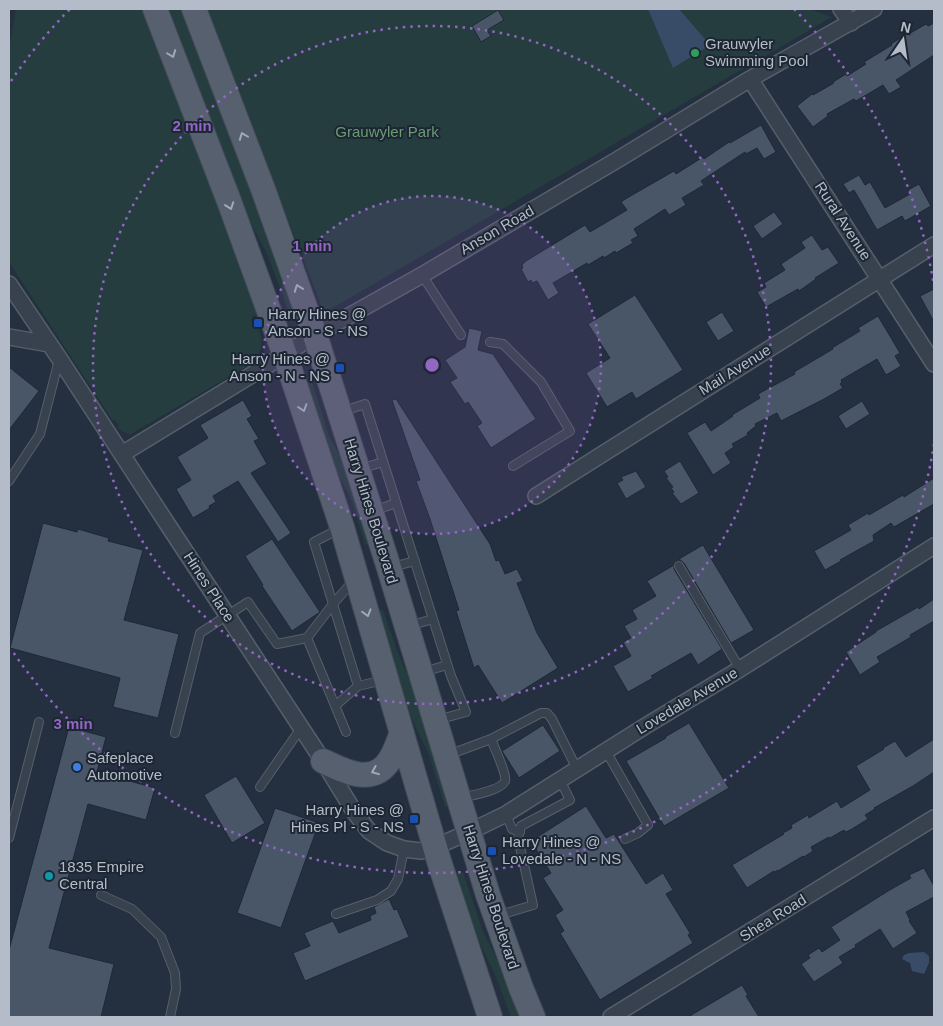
<svg xmlns="http://www.w3.org/2000/svg" width="943" height="1026" viewBox="0 0 943 1026" font-family="Helvetica,sans-serif">
	<rect width="100%" height="100%" fill="#242f3f"/>
	<path fill="#263d40" d="M16,9H146L197,147L258,317L256,318L255,315L252,316L253,319H251L253,328L258,327C262,339 264,343 258,355L261,358L131,434C126,434 121,432 117,427L119,426L115,420L113,421L9,262V56L10,44Z
		M169,9H184L295,311L289,313L268,256L246,214Z
		M207,9H809L832,17L324,313Z
		M312,381L329,436L345,464L371,543L365,545L351,499L334,467L306,383Z
		M383,610L398,653L418,699L450,806L445,807L429,755L413,722L406,704L378,611Z
		M463,872L482,929L497,959L521,1017H511L496,977L483,950L475,931L457,874Z"/>
	<path fill="#384c68" d="M648,9H679L710,45L673,68Z
		M924,952L929,956V963L924,974L912,971L910,963L902,959L904,955L909,953Z"/>
	<path fill="#495668" stroke="#1f2835" d="M498,10L504,20L487,30L491,36L481,42L472,26Z
		M934,23V55L896,80L901,87L889,94L883,85L856,101L854,99L827,114L828,116L813,127L797,106L812,94L813,95L834,83L833,82L846,74L847,76L866,64L864,62L892,45L891,44L906,34L907,35L926,24L928,26Z
		M761,125L776,152L764,159L757,148L746,154L745,152L701,181L704,185L682,198L686,205L669,215L665,209L634,229L638,236L631,240L633,243L616,253L615,251L604,258L603,256L588,265L587,263L553,283L559,293L548,300L537,281L532,283L531,280L528,282L521,269L523,268L522,265L526,261L585,225L590,232L627,210L621,202L627,198L674,171L676,174L703,157L704,159L729,142L730,143Z
		M859,175L865,185L870,182L885,208L910,194L908,190L919,184L931,206L905,221L902,216L877,230L854,190L849,193L843,184Z
		M774,212L783,224L762,239L753,226Z
		M812,235L822,250L828,247L839,263L815,278L816,279L799,291L798,289L766,307L757,292L766,287L764,283L785,270L781,264L805,248L801,242Z
		M934,289V322L920,296Z
		M635,295L683,370L636,399L632,392L607,407L586,373L610,358L588,324Z
		M722,312L734,331L718,341L706,322Z
		M878,316L900,353L895,356L901,366L886,375L877,359L841,380L842,382L840,384L843,388L824,399L781,421L777,413L755,424L756,426L747,433L748,435L732,444L734,447L725,453L731,463L713,475L687,433L705,422L711,431L733,416L732,415L760,398L758,394L795,374L794,372L833,349L832,348L860,331L858,328Z
		M469,328L482,331L478,350L493,354L536,419L491,448L477,426L482,423L468,402L465,404L450,382L457,378L445,360L465,347Z
		M9,367L39,391L9,430Z
		M396,399L490,544L496,561L499,560L505,574L517,569L523,581L517,583L537,633L558,668L502,703L478,665L474,668L456,611L459,610L430,519L416,481L420,480L392,400Z
		M243,400L252,416L247,419L259,439L254,441L267,464L251,473L291,533L278,542L238,481L213,496L216,502L209,506L210,508L193,518L176,489L191,480L177,457L208,438L200,425Z
		M862,401L870,414L846,429L838,416Z
		M680,461L699,493L681,504L672,493L674,492L671,488L673,487L666,478L668,477L664,471Z
		M636,471L646,487L626,499L617,483L623,480L621,477Z
		M934,478V504L894,527L891,523L873,535L874,541L840,560L841,561L825,570L814,551L851,530L848,525L868,513L869,515L903,495L904,497Z
		M43,523L77,532L78,529L109,538L108,541L143,550L124,620L179,634L158,718L113,707L120,678L10,648Z
		M272,539L320,612L292,631L262,586L263,585L245,556Z
		M703,545L754,630L731,643L684,563L679,559Z
		M674,565V569L722,649L698,665L691,653L651,676L653,678L628,692L613,666L631,656L623,642L631,638L624,626L637,619L632,610L656,596L647,581Z
		M934,599V621L910,635L911,637L877,657L880,662L860,675L846,652L876,632V631L918,607L919,609Z
		M689,723L729,788L664,826L626,761L666,738L665,737Z
		M543,725L560,751L519,778L502,751Z
		M69,727L106,737L97,772L155,788L146,820L88,804L49,948L114,964L101,1017H9V950Z
		M934,739V772L913,786L874,808L875,809L865,815L868,819L852,829L846,832L844,830L830,838L829,837L811,847L813,851L804,857L803,856L778,871V870L775,872L774,871L747,888L732,865L784,834L783,833L792,828L791,825L808,815L809,818L837,801L841,808L870,790L856,766L884,749L883,748L895,741L906,757Z
		M236,776L265,823L232,843L204,795Z
		M586,806L606,838L614,834L646,884L663,873L673,890L666,894L690,933L688,935L693,943L600,1000L560,933L564,931L555,915L563,910L543,878L551,873L531,841Z
		M275,808L319,823L281,928L237,913Z
		M924,868L934,886V897L906,912L910,920L909,921L917,933L893,949L880,929L855,945L856,947L839,957L843,963L814,982L801,964L810,958L808,955L819,948L822,952L840,940L831,927L888,891L911,878L909,875Z
		M389,899L394,910L397,909L409,937L305,981L293,953L310,946L304,933L333,921L339,933L371,920L370,916L376,913L374,907Z
		M742,985L748,995L746,996L759,1017H688Z"/>
	<g fill="none" stroke-linecap="round" stroke-linejoin="round">
		<g stroke="#565f6c" stroke-width="10">
			<path id="service" d="M422,275L461,335
				M490,342L503,344L541,382L570,431L513,466
				M341,412L365,404L451,676L466,712L437,720
				M360,469L383,462
				M9,481L40,434L59,360
				M373,511L396,503
				M341,528L314,542L358,686L384,680
				M679,566L740,669
				M392,567L415,561
				M409,626L433,619
				M423,672L447,665
				M335,706L358,686
				M346,732L307,638L333,604L354,580
				M175,733L200,633L248,602L277,644L307,638
				M606,751L648,825L638,833L625,839
				M448,755L491,739L541,713H547L552,719L577,769
				M260,787L301,728
				M461,798C471,795 501,791 505,781C507,774 494,747 491,739
				M506,814L512,829L520,832
				M9,838L39,722
				M101,895L132,909L161,937L175,973L176,989L170,1017
				M336,914L377,900L391,891L398,879L404,849
				M497,916L533,905L518,838L521,826L570,800L560,780"/>
		</g>
		<g stroke="#565f6c" stroke-width="18">
			<path id="minor" d="M841,9L851,23
				M750,79L934,364
				M9,284L59,358L168,525L323,761L355,813L369,831L387,843L404,849L421,851L435,847L469,832L506,814L647,725L740,669L934,546
				M9,337L49,344
				M122,454L268,365L315,335L422,275L617,160L750,79L874,9
				M536,496L934,245
				M611,1017L934,818"/>
		</g>
		<g stroke="#414a57" stroke-width="26">
			<path id="primary" d="M155,9L229,201L285,355L342,527L439,861L490,1017
				M194,9L263,189L315,335L389,568L488,895L521,988L533,1017
				M323,761C346,772 374,787 391,758C396,750 398,741 402,733"/>
		</g>
		<use href="#service" stroke="#38414e" stroke-width="8"/>
		<use href="#minor" stroke="#38414e" stroke-width="15"/>
		<use href="#primary" stroke="#56606e" stroke-width="24"/>
	</g>
	<defs><path id="oneway-chevron" d="M-2-3.5L2.5 0L-2 3.5" fill="none" stroke-width="1.6" stroke-linecap="round" stroke-linejoin="round" transform="scale(1.25)"/></defs>
	<g stroke="#a1aab7">
		<use href="#oneway-chevron" transform="translate(172 54) rotate(69)"/>
		<use href="#oneway-chevron" transform="translate(243 136) rotate(-111)"/>
		<use href="#oneway-chevron" transform="translate(230 206) rotate(70)"/>
		<use href="#oneway-chevron" transform="translate(298 288) rotate(-110)"/>
		<use href="#oneway-chevron" transform="translate(303 408) rotate(72)"/>
		<use href="#oneway-chevron" transform="translate(367 613) rotate(74)"/>
		<use href="#oneway-chevron" transform="translate(375 771) rotate(158)"/>
	</g>
	<circle cx="432" cy="365" r="169" fill="#9266c3" fill-opacity=".12"/>
	<g fill="none" stroke="#9266c3" stroke-width="2.5" stroke-dasharray="2.5 5">
		<circle cx="432" cy="365" r="169"/>
		<circle cx="432" cy="365" r="339"/>
		<path d="M934 444A508 508 0 0 1 11 649M11 81A508 508 0 0 1 70 9M794 9A508 508 0 0 1 934 286"/>
	</g>
	<circle fill="#2e9e5b" stroke="#1d2633" stroke-width="2" cx="695" cy="53" r="5"/>
	<g fill="#1a4fb4" stroke="#1d2633" stroke-width="2">
		<rect x="253" y="318" width="10" height="10" rx="2.5"/>
		<rect x="335" y="363" width="10" height="10" rx="2.5"/>
		<rect x="409" y="814" width="10" height="10" rx="2.5"/>
		<rect x="487" y="846" width="10" height="10" rx="2.5"/>
	</g>
	<circle fill="#3f7fe0" stroke="#1d2633" stroke-width="2" cx="77" cy="767" r="5"/>
	<circle fill="#0f9aa8" stroke="#1d2633" stroke-width="2" cx="49" cy="876" r="5"/>
	<g text-anchor="middle" stroke-width="4" stroke-linejoin="round" paint-order="stroke">
		<g font-size="15" fill="#b4bcc9" stroke="#1d2633" text-anchor="start">
			<text x="705" y="49">Grauwyler<tspan x="705" dy="17">Swimming Pool</tspan></text>
			<text x="268" y="319">Harry Hines @<tspan x="268" dy="17">Anson - S - NS</tspan></text>
			<text x="330" y="364" text-anchor="end">Harry Hines @<tspan x="330" dy="17">Anson - N - NS</tspan></text>
			<text x="87" y="763">Safeplace<tspan x="87" dy="17">Automotive</tspan></text>
			<text x="404" y="815" text-anchor="end">Harry Hines @<tspan x="404" dy="17">Hines Pl - S - NS</tspan></text>
			<text x="502" y="847">Harry Hines @<tspan x="502" dy="17">Lovedale - N - NS</tspan></text>
			<text x="59" y="872">1835 Empire<tspan x="59" dy="17">Central</tspan></text>
		</g>
		<g font-size="15" fill="#6a9b75" stroke="#1d2633">
			<text x="387" y="137">Grauwyler Park</text>
		</g>
		<g font-size="15" fill="#b4bcc9" stroke="#1d2633">
			<text transform="translate(843 221) rotate(57)" y="5">Rural Avenue</text>
			<text transform="translate(497 230) rotate(-30)" y="5">Anson Road</text>
			<text transform="translate(735 370) rotate(-32)" y="5">Mail Avenue</text>
			<text transform="translate(371 511) rotate(73)" y="5">Harry Hines Boulevard</text>
			<text transform="translate(209 587) rotate(57)" y="5">Hines Place</text>
			<text transform="translate(687 701) rotate(-31)" y="5">Lovedale Avenue</text>
			<text transform="translate(491 897) rotate(72)" y="5">Harry Hines Boulevard</text>
			<text transform="translate(773 918) rotate(-32)" y="5">Shea Road</text>
		</g>
	</g>
	<circle cx="432" cy="365" r="8" fill="#9266c3" stroke="#1d2633" stroke-width="2.5"/>
	<g font-size="15" text-anchor="middle" font-weight="bold" fill="#9266c3" stroke="#1d2633" stroke-width="4" stroke-linejoin="round" paint-order="stroke">
		<text x="192" y="131">2 min</text>
		<text x="312" y="251">1 min</text>
		<text x="73" y="729">3 min</text>
	</g>
	<rect width="943" height="1026" fill="none" stroke="#b4bcc9" stroke-width="20"/>
	<g transform="translate(903 40) rotate(13)" stroke="#1d2633" stroke-width="4" paint-order="stroke">
	<path d="M0-4L9 19L0 12L-9 19Z" fill="#b4bcc9"/>
	<text y="-8" font-size="14" font-weight="bold" text-anchor="middle" fill="#b4bcc9">N</text>
	</g>
</svg>
